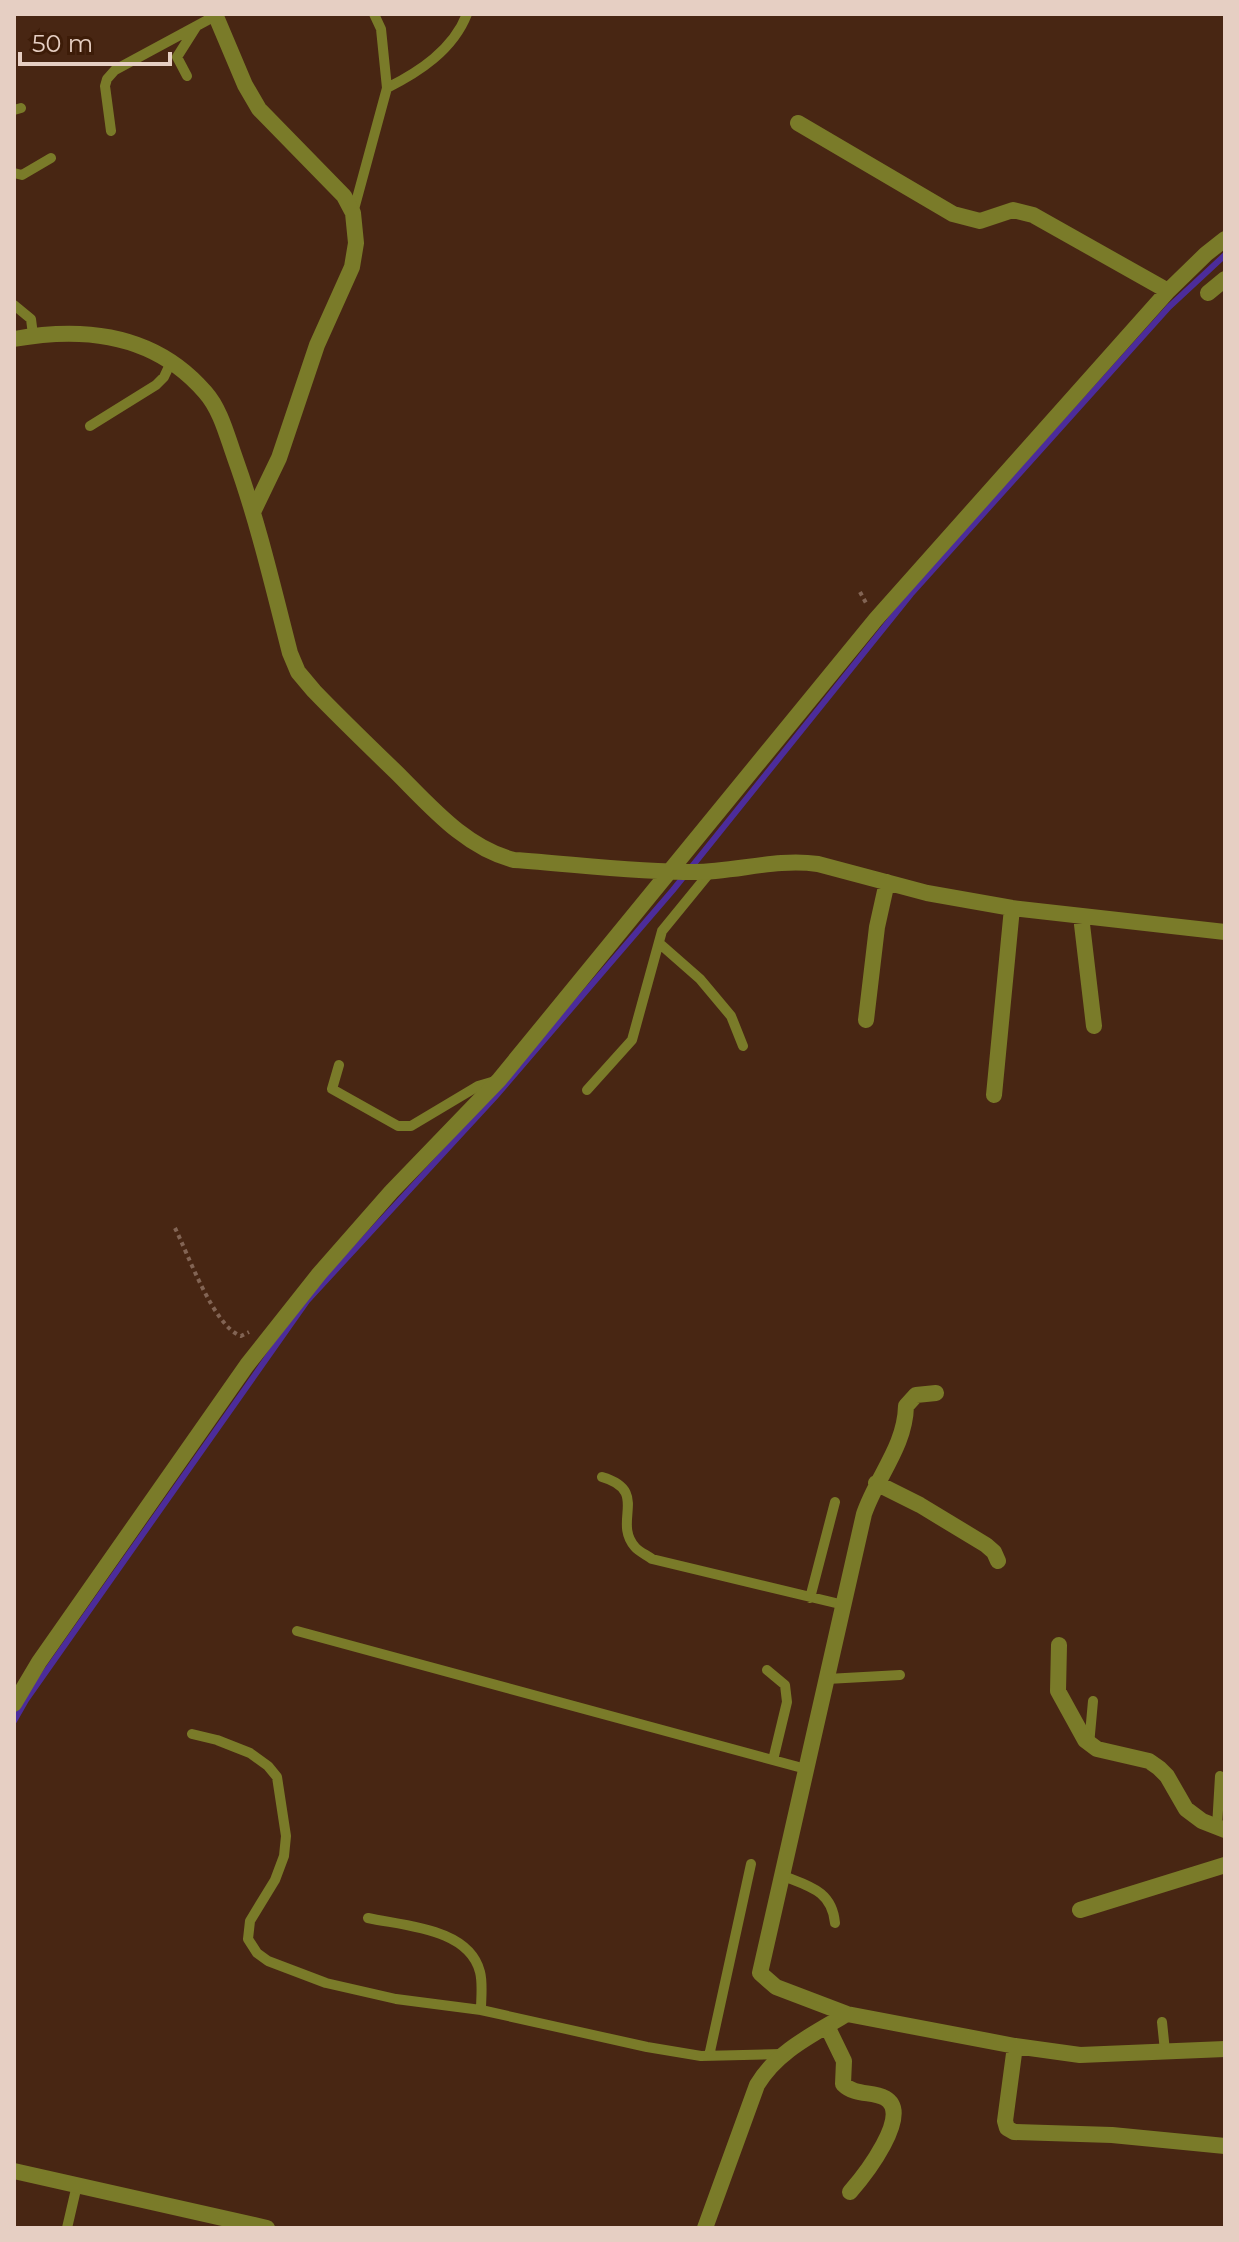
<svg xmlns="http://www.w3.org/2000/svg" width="1239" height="2242" viewBox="0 0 1239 2242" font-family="Montserrat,sans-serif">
	<rect width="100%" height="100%" fill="#482613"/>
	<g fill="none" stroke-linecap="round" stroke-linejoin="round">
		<path stroke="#4c2c9b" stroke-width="6" d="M14,1721L26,1700L307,1301L495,1097L673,890L911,594L1169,307L1225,255"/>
		<path stroke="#826454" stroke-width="4" stroke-dasharray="4 4" stroke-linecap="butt" d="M860,592L866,603
			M175,1228C188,1254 214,1327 241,1336L249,1332"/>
		<path stroke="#7a7b29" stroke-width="10" d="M187,76L177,57L196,27
			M387,88C419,72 453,50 467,14
			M14,110L21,108
			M111,131L105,86L107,79L115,70L215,16
			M14,173L22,175L51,158
			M353,213L387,88L381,29L374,14
			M14,305L31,319L33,335
			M90,426L156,385L164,377L171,362
			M659,943L700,979L731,1016L743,1046
			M339,1065L332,1089L398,1126H411L478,1086L495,1081
			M587,1090L632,1040L662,931L711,871
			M602,1477C650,1491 612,1521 635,1547C639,1552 647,1555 652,1559L844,1605
			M810,1598L835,1502
			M297,1631L806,1769
			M767,1670L785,1685L787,1702L773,1760
			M827,1679L900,1675
			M192,1734L217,1740L250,1753L268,1766L277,1777L286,1836L284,1856L275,1880L250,1921L248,1939L257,1953L268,1961L326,1983L396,1999L481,2010L647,2047L701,2056L782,2054
			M1089,1745L1093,1701
			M1217,1827L1220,1776
			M781,1875C808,1886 832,1890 835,1923
			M368,1918C404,1926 469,1928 480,1972C483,1983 481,1998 481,2010
			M1162,2022L1165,2051
			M709,2056L751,1864
			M67,2228L77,2185"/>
		<path stroke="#7a7b29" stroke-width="16" d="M215,14L245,85L259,109L344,196L353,213L356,243L352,267L317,345L279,458L254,510
			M798,123L953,214L980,221L1013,210L1033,215L1168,291
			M1208,293L1225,279
			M14,339C85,326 155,334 205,392C221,410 227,436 235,458C258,522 273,587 290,653L298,672L314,691C341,719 369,746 397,773C431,807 466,848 514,860C573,864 634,872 694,872C736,872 776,858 818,864L927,893L1012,908L1225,932
			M1081,916L1094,1026
			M866,1020L877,927L887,882
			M994,1095L1012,908
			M936,1393L916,1395L906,1406C905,1447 877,1476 864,1514L760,1973L776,1987L847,2014L1015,2046L1080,2055L1225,2049
			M876,1483L920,1505L986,1545L994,1552L998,1561
			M1059,1645L1058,1691L1085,1740L1097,1749L1149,1761L1159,1768L1167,1776L1186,1809L1202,1821L1225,1830
			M14,1704L39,1662L247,1365L319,1274L391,1192L499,1080L876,619L1168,291L1206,254L1225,239
			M1080,1910L1225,1865
			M827,2026L844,2061L843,2084C855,2096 872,2091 885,2098C913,2114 864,2176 850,2192
			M1015,2046L1005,2121L1007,2128L1014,2132L1112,2135L1225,2146
			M14,2171L267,2228
			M705,2228L757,2085C777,2051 814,2034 847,2014"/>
	</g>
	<rect width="1239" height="2242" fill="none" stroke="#e6cfc3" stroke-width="32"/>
	<path d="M20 52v12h150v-12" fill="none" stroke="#e6cfc3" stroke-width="4"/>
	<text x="32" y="52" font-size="24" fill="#e6cfc3" stroke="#3d1c08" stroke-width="6" paint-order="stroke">50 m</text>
</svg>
